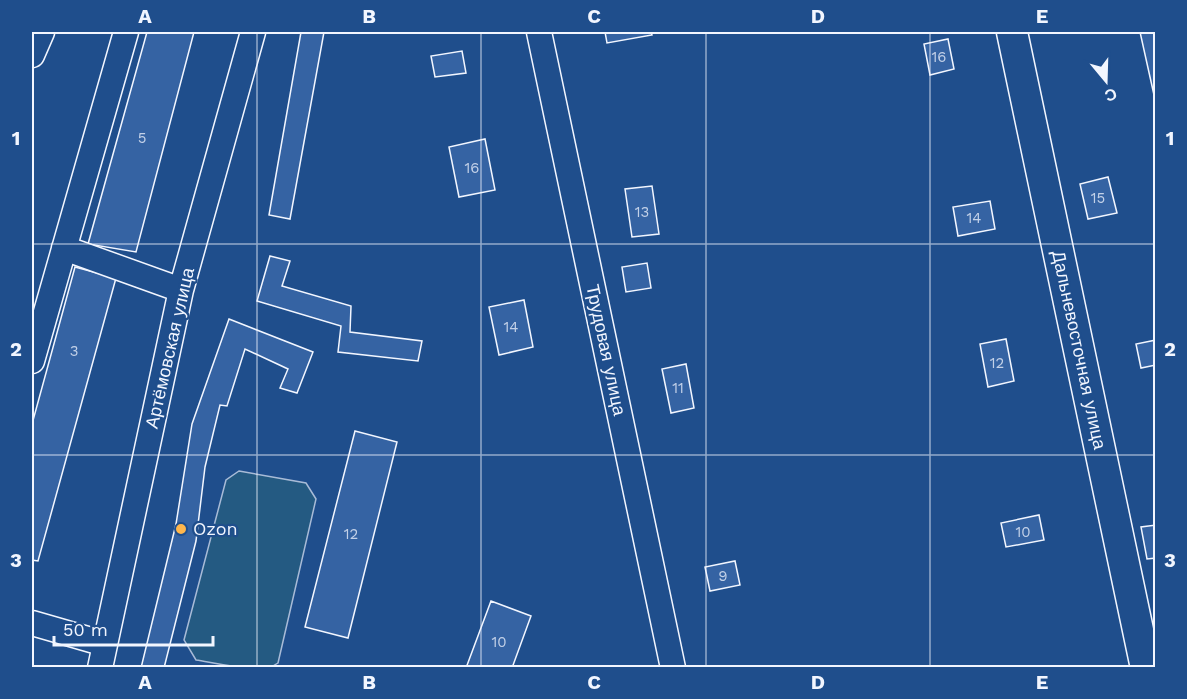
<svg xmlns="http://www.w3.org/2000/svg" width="1187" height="699" viewBox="0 0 1187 699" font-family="'Work Sans',sans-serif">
	<rect width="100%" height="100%" fill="#1f4e8c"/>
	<path fill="#245a82" stroke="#a8bbd7" stroke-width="1.5" d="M239,471L306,483L316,499L278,663C263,675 216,663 196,660L184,640L226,480Z"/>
	<path fill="#3563a3" stroke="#f2f6ff" stroke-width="1.5" d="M147,32H194L136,252L88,244Z
		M301,32H324L290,219L269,215Z
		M605,32H651L652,35L607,43Z
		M1140,32H1156V104Z
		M948,39L954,69L930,75L924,44Z
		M462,51L466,73L435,77L431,56Z
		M485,139L495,190L459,197L449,147Z
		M1108,177L1117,213L1088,219L1080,184Z
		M652,186L659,234L632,237L625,189Z
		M990,201L995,229L958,236L953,207Z
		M270,256L290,261L282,286L351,306L350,332L422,341L418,361L338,352L341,326L257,301Z
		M647,263L651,288L626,292L622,267Z
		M75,267L116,278L38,561L32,560V424Z
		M524,300L533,347L499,355L489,307Z
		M229,319L313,352L297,393L280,388L288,369L245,349L227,406L220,405L205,467L196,541L164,668H141L176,524L192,424Z
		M1006,339L1014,381L988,387L980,344Z
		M1156,340V365L1141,368L1136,344Z
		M686,364L694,408L671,413L662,369Z
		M355,431L397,442L348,638L305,627Z
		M1039,515L1044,540L1006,547L1001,523Z
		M1156,525V558L1147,559L1141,527Z
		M735,561L740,585L710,591L705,567Z
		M491,601L531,616L512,668H466Z"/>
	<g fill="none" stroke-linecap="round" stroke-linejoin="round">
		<g stroke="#f2f6ff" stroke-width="27">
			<path id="minor" d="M539,32L673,668
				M32,55L42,32
				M64,248L181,290
				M32,361L126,32
				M32,623L105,644
				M100,668L181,290L253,32"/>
		</g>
		<g stroke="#f2f6ff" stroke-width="33">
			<path id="major" d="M1012,32L1146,668"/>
		</g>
		<use href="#minor" stroke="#1f4e8c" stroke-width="24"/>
		<use href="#major" stroke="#1f4e8c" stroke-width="30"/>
	</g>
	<path fill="none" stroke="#f2f6ff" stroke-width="1.5" stroke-opacity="0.55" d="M257,32V668M481,32V668M706,32V668M930,32V668M32,244H1156M32,455H1156"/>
	<circle fill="#ffb74d" stroke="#1f4e8c" stroke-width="2" cx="181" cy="529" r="6"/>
	<g text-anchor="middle" stroke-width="4.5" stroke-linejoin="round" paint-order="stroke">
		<g font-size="15" fill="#c3d1e8">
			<text x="939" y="62">16</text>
			<text x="142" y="143">5</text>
			<text x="472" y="173">16</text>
			<text x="1098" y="203">15</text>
			<text x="642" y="217">13</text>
			<text x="974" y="223">14</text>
			<text x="511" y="332">14</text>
			<text x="74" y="356">3</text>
			<text x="997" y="368">12</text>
			<text x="678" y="393">11</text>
			<text x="1023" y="537">10</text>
			<text x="351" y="539">12</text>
			<text x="723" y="581">9</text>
			<text x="499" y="647">10</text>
		</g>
		<g font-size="18" fill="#f2f6ff" stroke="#1f4e8c">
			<text transform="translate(170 348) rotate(-77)" y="6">Артёмовская улица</text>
			<text transform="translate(606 350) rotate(78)" y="6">Трудовая улица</text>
			<text transform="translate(1079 350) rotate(78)" y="6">Дальневосточная улица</text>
		</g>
		<g font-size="18" fill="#f2f6ff" stroke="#1f4e8c" text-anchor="start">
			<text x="193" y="535">Ozon</text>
		</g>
	</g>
	<rect width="1187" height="699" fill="none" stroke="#1f4e8c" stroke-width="66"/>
	<g transform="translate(1106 81) rotate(161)" stroke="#1f4e8c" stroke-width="4.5" paint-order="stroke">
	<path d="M0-4.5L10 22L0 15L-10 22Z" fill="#f2f6ff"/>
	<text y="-9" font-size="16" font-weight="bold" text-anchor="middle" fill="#f2f6ff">С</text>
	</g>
	<path d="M54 636v9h159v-9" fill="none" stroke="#f2f6ff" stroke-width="3"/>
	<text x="63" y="636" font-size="18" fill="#f2f6ff" stroke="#1f4e8c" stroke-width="4.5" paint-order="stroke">50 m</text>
	<rect x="33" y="33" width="1121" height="633" fill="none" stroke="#f2f6ff" stroke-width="2"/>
	<g font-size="20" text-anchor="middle" font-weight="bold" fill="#f2f6ff">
		<text x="145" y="23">A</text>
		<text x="369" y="23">B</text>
		<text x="594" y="23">C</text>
		<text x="818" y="23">D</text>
		<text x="1042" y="23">E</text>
		<text x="16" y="145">1</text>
		<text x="1170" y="145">1</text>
		<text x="16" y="356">2</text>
		<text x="1170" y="356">2</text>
		<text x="16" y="567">3</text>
		<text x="1170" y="567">3</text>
		<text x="145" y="689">A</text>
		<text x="369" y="689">B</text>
		<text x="594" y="689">C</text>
		<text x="818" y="689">D</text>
		<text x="1042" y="689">E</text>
	</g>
</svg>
